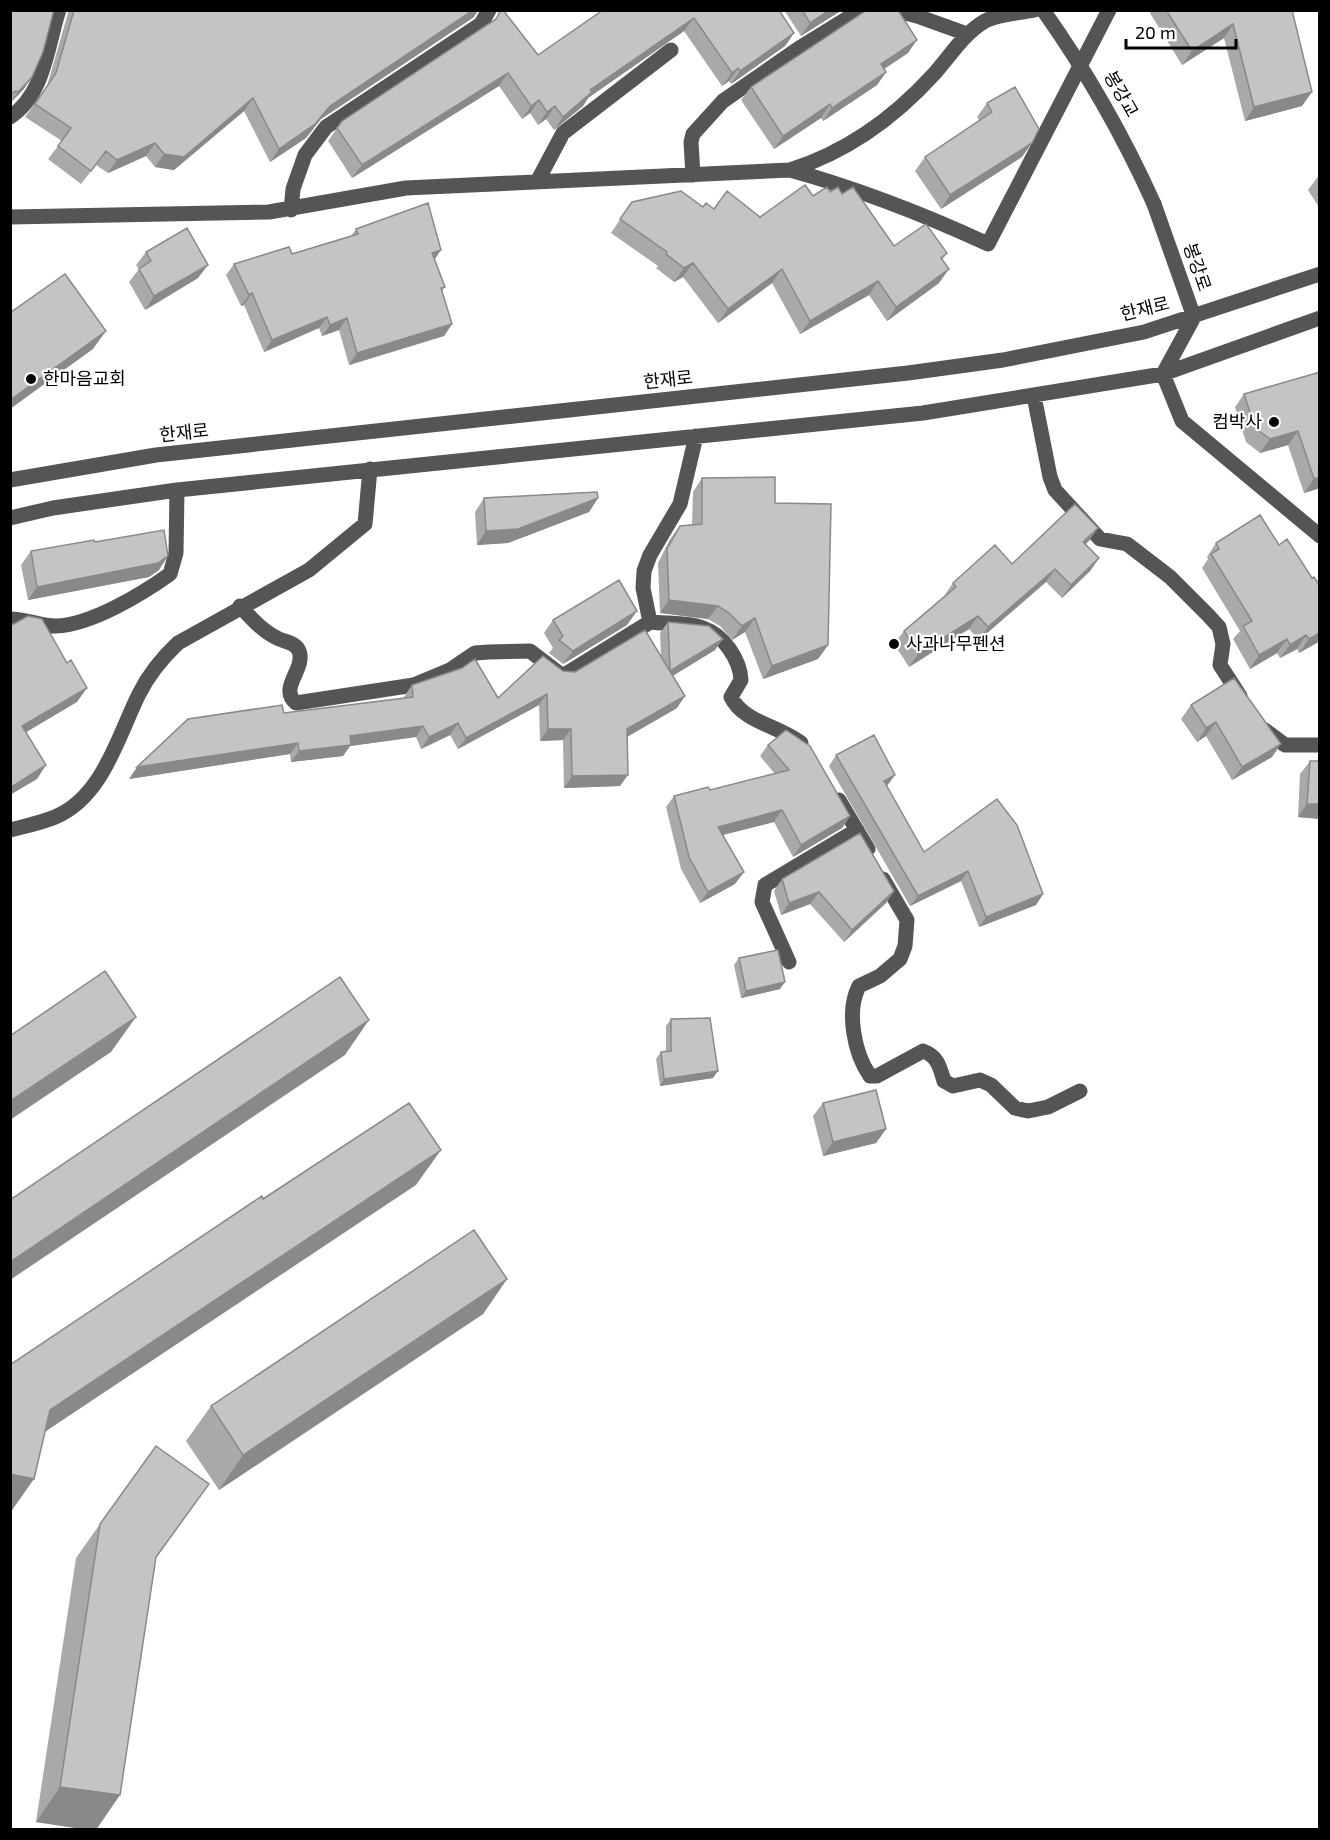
<svg xmlns="http://www.w3.org/2000/svg" width="1330" height="1840" viewBox="0 0 1330 1840" font-family="'Exo 2','Noto Sans KR',sans-serif">
	<rect width="100%" height="100%" fill="#fff"/>
	<g fill="none" stroke-linecap="round" stroke-linejoin="round">
		<path stroke="#555" stroke-width="15" d="M893,10L917,16L967,34
			M10,117C45,94 47,46 59,10
			M790,170C859,189 923,214 988,244L1109,10
			M693,175L691,142L693,134L723,101L798,49L861,10
			M537,182L563,133L671,50
			M1154,204L1194,317L1163,374L1182,421L1320,536
			M291,210L293,189L305,155L326,127L481,24L489,10
			M10,217L269,212L406,188L790,170C847,152 894,118 934,74C951,55 963,34 985,21C998,14 1020,13 1035,10
			M1034,396L1050,477L1055,490L1100,539L1127,544L1170,577L1208,615L1219,627L1223,644L1220,665L1240,696
			M10,480L156,455L908,373L1003,360L1144,332L1320,274
			M10,518L53,508L177,490L923,413L1163,374L1320,318
			M240,606C252,619 263,632 279,639C286,642 296,643 299,651C306,669 278,688 296,703L414,685L450,670L475,653L489,652L530,651L560,674H566L650,622L643,588L644,571L650,555L680,504L696,436
			M10,619C27,619 40,626 56,626C91,625 142,594 170,574L176,553L177,490
			M650,622C667,624 687,622 703,628C724,635 740,660 741,680L731,697C743,722 779,726 801,743
			M1265,730L1285,745H1320
			M839,800L868,849
			M10,830C25,826 41,823 55,817C103,797 118,736 139,694C149,674 162,658 178,643L309,570L365,524L370,469
			M883,879L907,920L905,946L900,959L880,976L859,986C846,1011 854,1053 870,1076H877L923,1051C938,1056 940,1068 944,1081L953,1086L980,1080L991,1085L1015,1108L1028,1111L1048,1107L1080,1091
			M789,962L762,902L765,885L857,830"/>
		<path stroke="#555" stroke-width="15" d="M1043,10C1087,72 1123,135 1154,204"/>
	</g>
	<path fill="#a9a9a9" d="M10,10L32,77L23,90L10,103Z
		M68,10H478L474,17L321,119L306,138L270,162L244,111L174,170L155,167L146,156L108,173L96,165L81,184L48,159L62,141L25,117L47,86L68,13Z
		M497,10H503L538,55L603,10H779L794,33L785,46L731,84L729,81L722,86L684,31L588,98L583,106L554,130L546,119L538,125L530,113L522,119L499,86L352,178L328,141L342,121L496,19L501,11L498,13Z
		M784,10H842L801,36Z
		M1151,10H1292L1302,106L1245,121L1224,38L1182,65L1150,13Z
		M908,53L884,69L886,72L877,85L823,121L821,118L774,149L741,100L751,87Z
		M987,103L1022,157L941,209L915,171L925,157L979,120L977,117Z
		M1320,174V209L1308,190Z
		M830,192L842,194L894,246L947,253L942,260L939,283L887,321L869,295L800,334L772,283L718,323L683,277L674,282L656,268L658,266L611,233L632,202L703,207L760,217L813,196Z
		M356,229L435,259L445,287L442,291L452,324L444,336L349,365L339,330L322,336L319,328L264,352L244,305L241,306L226,275L234,264L292,254L351,236Z
		M146,252L198,278L145,310L129,282L139,269L136,265Z
		M1320,372V488L1304,493L1288,445L1260,453L1246,442L1235,407L1244,394Z
		M702,478L775,503L828,645L818,659L763,679L745,632L732,640L720,626L708,619L660,613L658,563L670,539L680,526L692,525L693,492Z
		M484,498H598L589,512L508,543L477,545L475,512Z
		M1098,528L1086,544L1099,558L1090,571L1062,598L1046,582L979,640L969,629L909,667L894,644L904,631L944,596L953,583L1012,564Z
		M95,542L159,570L149,577L28,600L21,565L31,551Z
		M1216,543L1279,545L1320,586V641L1299,653L1297,649L1280,658L1277,653L1250,669L1233,639L1240,631L1202,568L1208,559L1207,557Z
		M553,620L627,625L563,664L549,653L553,648L544,633Z
		M668,622L715,650L673,676L677,708L628,736L620,786L564,788L563,740L540,741L539,705L458,749L450,735L421,749L416,737L350,746L343,756L291,762L290,754L129,779L284,713L404,698V697L412,685L498,698L563,671L575,672L661,656L660,633Z
		M1191,705L1272,757L1232,780L1206,736L1197,742L1181,719Z
		M768,745L850,816L842,828L793,857L774,822L723,835L735,884L700,903L681,869L666,807L674,796L710,790L775,774L760,756Z
		M836,755L887,786L924,852L1043,894L1036,905L979,927L961,881L910,906L829,766Z
		M1310,761L1320,819L1298,817L1300,774Z
		M782,879L894,891L886,903L844,942L810,904L781,915L774,891Z
		M739,958L780,989L741,998L734,965Z
		M671,1019L713,1078L660,1086L656,1059L661,1052H666V1026Z
		M823,1103L886,1129L876,1143L823,1156L813,1116Z
		M507,1279L483,1314L219,1490L186,1441L211,1406Z
		M184,1519L155,1559L96,1830H89L36,1822L76,1558L100,1524Z"/>
	<path fill="#898989" d="M473,10H478L474,17L321,119L306,138L270,162L279,149L330,106Z
		M830,10H842L801,36L810,23Z
		M694,18L684,31L588,98L583,106L554,130L563,117L590,90Z
		M1233,24L1224,38L1182,65L1192,51Z
		M794,33L785,46L731,84L740,71Z
		M917,40L908,53L872,77L881,64Z
		M738,68L729,81L722,86L732,73Z
		M886,72L877,85L823,121L832,108Z
		M508,73L499,86L352,178L362,165Z
		M32,77L23,90L10,103L18,92Z
		M1312,92L1302,106L1245,121L1254,107Z
		M253,98L244,111L174,170L155,167L164,154Z
		M539,100L530,113L522,119L531,106Z
		M830,104L821,118L774,149L783,136Z
		M555,106L546,119L538,125L547,112Z
		M155,143L146,156L108,173L117,160Z
		M1032,143L1022,157L941,209L950,195Z
		M441,250L433,262L432,253Z
		M693,263L683,277L674,282L684,268Z
		M208,265L198,278L145,310L154,296Z
		M782,269L772,283L718,323L728,309Z
		M949,269L939,283L887,321L896,307Z
		M878,281L869,295L800,334L810,321Z
		M252,293L244,305L241,306L249,295Z
		M327,317L319,328L264,352L272,340Z
		M347,318L339,330L322,336L330,325Z
		M452,324L444,336L349,365L357,353Z
		M106,331L93,349L10,409V400Z
		M1298,431L1288,445L1260,453L1270,439Z
		M1320,477V488L1304,493L1314,479Z
		M598,498L589,512L508,543L477,545L486,531Z
		M1098,528L1089,541L1074,555L1083,542Z
		M168,556L159,570L149,577L28,600L37,587Z
		M1099,558L1090,571L1062,598L1071,585Z
		M1055,569L1046,582L979,640L988,627Z
		M669,600L718,606L708,619L660,613Z
		M637,611L627,625L563,664L573,651Z
		M978,616L969,629L909,667L918,654Z
		M755,618L745,632L732,640L742,626Z
		M1320,633V641L1299,653L1309,639Z
		M1306,635L1297,649L1280,658L1290,645Z
		M723,639L715,650L662,682L670,671Z
		M1287,639L1277,653L1250,669L1259,655Z
		M828,645L818,659L763,679L772,666Z
		M87,688L77,702L13,740L22,726Z
		M547,694L539,705L458,749L466,738Z
		M685,696L677,708L620,741L627,729Z
		M1216,722L1206,736L1197,742L1206,728Z
		M458,723L450,735L421,749L429,737Z
		M423,726L416,737L350,746L343,756L291,762L299,751L350,736Z
		M548,729H571L563,740L540,741Z
		M298,743L290,754L129,779L137,767Z
		M1281,744L1272,757L1232,780L1242,767Z
		M46,765L37,779L10,795V788Z
		M628,775L620,786L564,788L572,776Z
		M895,775L887,786L884,781Z
		M1307,804H1320V819L1298,817Z
		M782,810L774,822L710,838L718,827Z
		M850,816L842,828L793,857L801,845Z
		M968,871L961,881L910,906L918,896Z
		M744,872L735,884L700,903L708,892Z
		M894,891L886,903L844,942L852,930Z
		M819,892L810,904L781,915L789,903Z
		M1043,894L1036,905L979,927L986,917Z
		M785,982L780,989L741,998L746,991Z
		M136,1017L111,1052L10,1120V1101Z
		M369,1020L345,1055L10,1280V1262Z
		M718,1071L713,1078L660,1086L664,1079Z
		M886,1129L876,1143L823,1156L833,1142Z
		M441,1150L416,1185L25,1445L50,1410Z
		M507,1279L483,1314L219,1490L243,1455Z
		M10,1474L34,1479L10,1513Z
		M209,1484L184,1519L131,1592L156,1557Z
		M60,1787L120,1795L96,1830H89L36,1822Z"/>
	<path fill="#c4c4c4" stroke="#898989" stroke-width="1.5" d="M10,10H54L43,52L32,77L18,92L16,91L10,94Z
		M74,10H473L330,106L315,124L279,149L253,98L184,157L164,154L155,143L117,160L106,151L91,171L58,146L71,128L35,104L56,73Z
		M501,10H503L538,55L603,10H779L794,33L740,71L738,68L732,73L694,18L590,90L592,92L563,117L555,106L547,112L539,100L531,106L508,73L362,165L337,128L342,121L496,19Z
		M802,10H830L810,23Z
		M867,10H898L917,40L881,64L886,72L832,108L830,104L783,136L751,87Z
		M1166,10H1292L1312,92L1254,107L1233,24L1192,51Z
		M1015,87L1039,129L1032,143L950,195L925,157L992,112L987,103Z
		M805,185L813,196L827,187L830,192L838,187L842,194L853,187L894,246L926,224L947,253L941,258L949,269L896,307L878,281L810,321L782,269L728,309L693,263L684,268L666,254L667,252L620,219L632,202L681,191L703,207L706,203L714,209L727,191L760,217Z
		M428,203L441,250L432,253L445,287L441,288L452,324L357,353L347,318L330,325L327,317L272,340L252,293L249,295L234,264L289,247L292,254L358,234L356,229Z
		M187,228L208,265L154,296L139,269L151,261L146,252Z
		M65,274L106,331L10,400V313Z
		M1320,372V477L1314,479L1298,431L1270,439L1255,428L1244,394Z
		M775,477V503L831,504L828,645L772,666L755,618L742,626L729,613L718,606L669,600L667,549L680,526L702,524V478Z
		M597,492L598,498L518,529L486,531L484,498Z
		M1075,504L1098,528L1083,542L1099,558L1071,585L1055,569L988,627L978,616L918,654L904,631L956,587L953,583L995,545L1012,564Z
		M1260,515L1279,545L1287,539L1312,578L1314,577L1320,586V633L1309,639L1306,635L1290,645L1287,639L1259,655L1243,626L1252,621L1211,554L1219,549L1216,543Z
		M164,530L168,556L158,563L37,587L31,551L94,540L95,542Z
		M619,580L637,611L573,651L559,640L563,636L553,620Z
		M28,616L42,619L67,663L71,660L87,688L22,726L46,765L10,788V626Z
		M668,622L709,626L723,639L670,671Z
		M645,630L685,696L627,729L628,775L572,776L571,729H548L547,694L466,738L458,723L429,737L423,726L350,736L351,745L299,751L298,743L137,767L188,719L282,705L284,713L413,697L412,685L462,668L475,659L498,698L543,656L563,671L575,672Z
		M1234,678L1281,744L1242,767L1216,722L1206,728L1191,705Z
		M786,730L810,746L850,816L801,845L782,810L718,827L744,872L708,892L689,857L674,796L708,787L710,790L789,770L768,745Z
		M874,735L895,775L884,781L924,852L997,799L1017,825L1043,894L986,917L968,871L918,896L836,755Z
		M1310,761H1320V804H1307Z
		M860,833L894,891L852,930L819,892L789,903L782,879Z
		M778,950L785,982L746,991L739,958Z
		M105,971L136,1017L10,1101V1036Z
		M340,977L369,1020L10,1262V1200Z
		M710,1018L718,1071L664,1079L661,1052L671,1051V1019Z
		M876,1090L886,1129L833,1142L823,1103Z
		M409,1103L441,1150L50,1410L34,1479L10,1474V1365L262,1196L263,1199Z
		M474,1230L507,1279L243,1455L211,1406Z
		M156,1446L209,1484L156,1557L120,1795L60,1787L100,1524Z"/>
	<g fill="#000" stroke="#fff" stroke-width="2">
		<circle cx="31" cy="379" r="6"/>
		<circle cx="1274" cy="422" r="6"/>
		<circle cx="894" cy="644" r="6"/>
	</g>
	<g text-anchor="middle" stroke-width="4.5" stroke-linejoin="round" paint-order="stroke">
		<g font-size="18" fill="#000" stroke="#fff">
			<text transform="translate(1121 94) rotate(60)" y="6">봉강교</text>
			<text transform="translate(1197 267) rotate(71)" y="6">봉강로</text>
			<text transform="translate(1145 309) rotate(-14)" y="6">한재로</text>
			<text transform="translate(668 380) rotate(-6)" y="6">한재로</text>
			<text transform="translate(184 433) rotate(-6)" y="6">한재로</text>
		</g>
		<g font-size="18" fill="#000" stroke="#fff" text-anchor="start">
			<text x="43" y="385">한마음교회</text>
			<text x="1262" y="428" text-anchor="end">컴박사</text>
			<text x="906" y="650">사과나무펜션</text>
		</g>
	</g>
	<rect width="1330" height="1840" fill="none" stroke="#000000" stroke-width="24"/>
	<path d="M1126 39v9h110v-9" fill="none" stroke="#000000" stroke-width="3"/>
	<text x="1135" y="39" font-size="18" fill="#000000" stroke="#ffffff" stroke-width="4.5" paint-order="stroke">20 m</text>
</svg>
